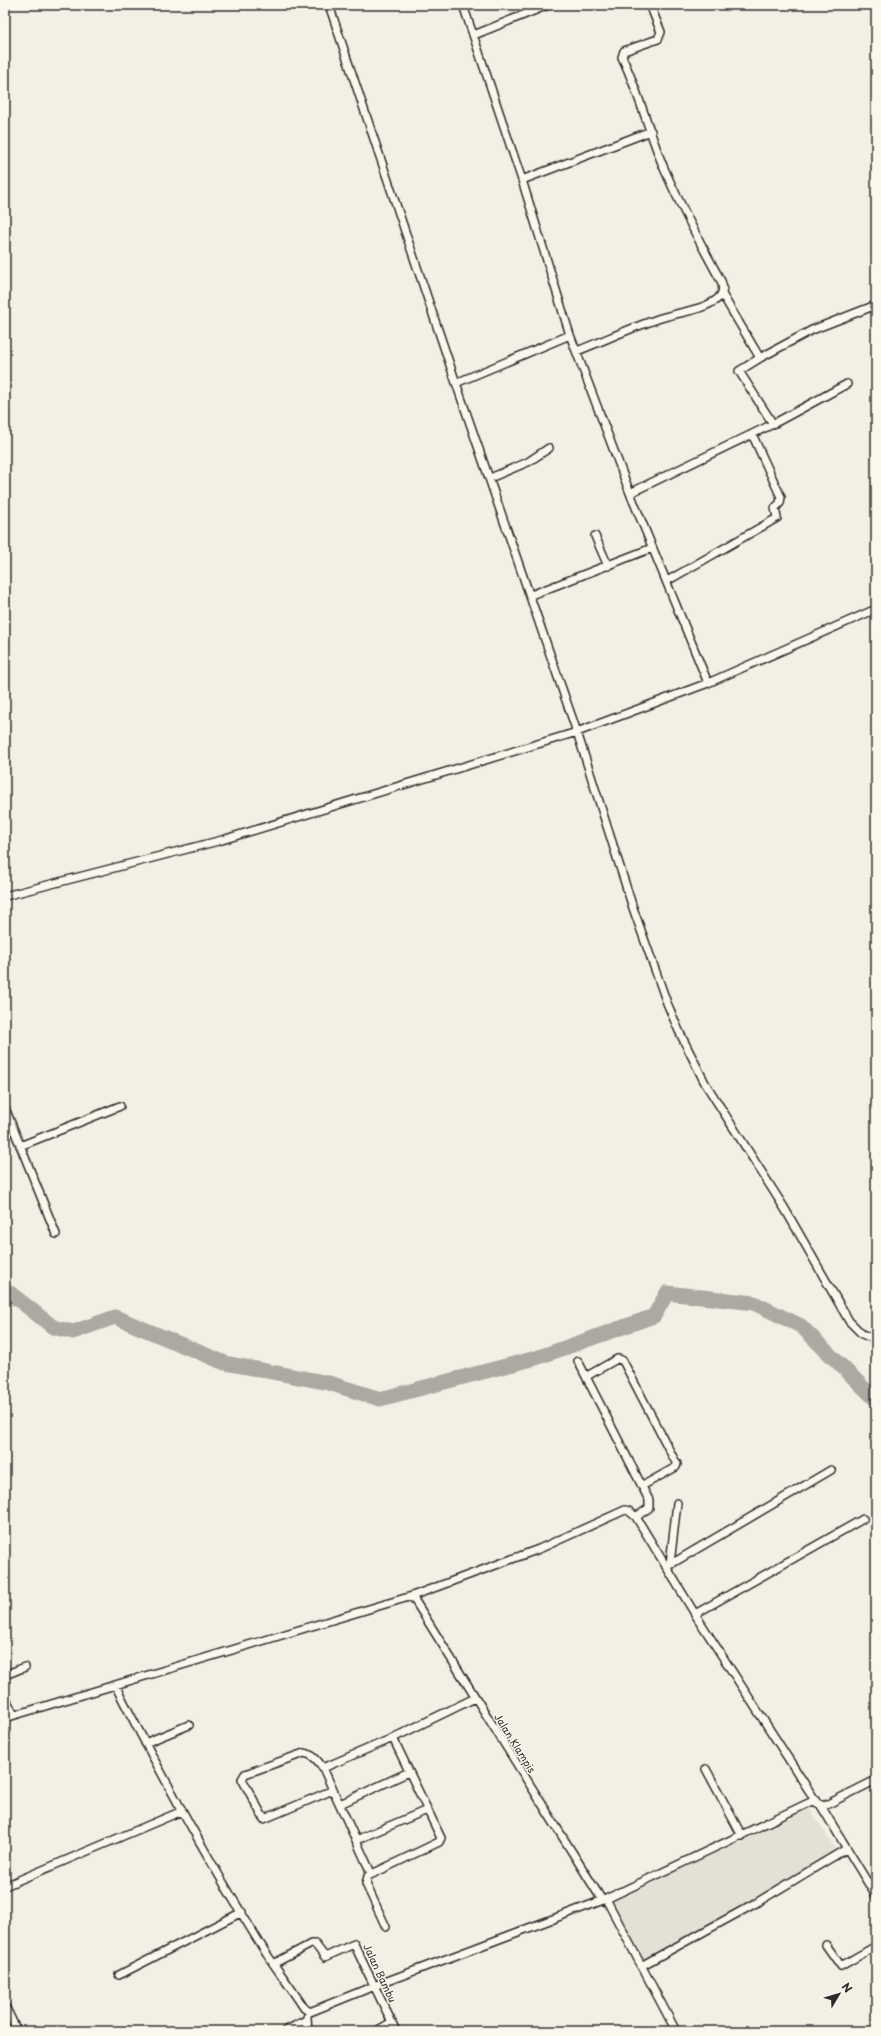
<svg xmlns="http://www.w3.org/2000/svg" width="881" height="2036" viewBox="0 0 881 2036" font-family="'Playpen Sans',sans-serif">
	<rect width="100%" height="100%" fill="#f3efe4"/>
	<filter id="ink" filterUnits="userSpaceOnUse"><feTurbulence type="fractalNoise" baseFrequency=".025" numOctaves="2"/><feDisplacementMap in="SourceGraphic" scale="8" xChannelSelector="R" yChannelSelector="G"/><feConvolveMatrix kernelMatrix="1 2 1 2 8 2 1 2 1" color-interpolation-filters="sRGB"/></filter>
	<g filter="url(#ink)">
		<path fill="#e4e0d6" d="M810,1809L837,1852L644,1960L611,1901Z"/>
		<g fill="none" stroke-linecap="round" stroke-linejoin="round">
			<path stroke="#aca9a2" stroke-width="15" d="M5,1293H10L53,1327L73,1332L115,1317L225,1363L329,1383L380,1399L536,1358L654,1316L667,1293L754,1303L801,1326L876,1400"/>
			<g stroke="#2b2b2b" stroke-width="10">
				<path id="street" d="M329,5L456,383L577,732L633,908L667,1003L679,1031L705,1083L785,1209L849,1321L862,1334L876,1340
					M463,5L522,180
					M474,35L548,5
					M651,131L522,180L570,335L630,493L708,683
					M722,294L760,358L739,371L773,424
					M577,351C603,341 628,329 655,320C673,313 701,311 716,300C723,295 724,288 721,281C700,243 680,205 663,166C648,129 639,93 622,57L624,51L658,39L661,32L650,5
					M760,358L812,330L876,305
					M456,383L570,335
					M490,478L528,462L549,448
					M630,493L773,424L847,384
					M595,536L608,566
					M667,581L777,518L775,508L780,503L781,497L752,434
					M531,595L652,548
					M5,896L222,840L577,732L708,683L876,609
					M5,1108L56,1234
					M20,1146L120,1106
					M578,1361L649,1500V1508L636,1517
					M587,1376L617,1359H619L623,1361L674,1459L677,1464L676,1467L642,1486
					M670,1564L677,1503
					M666,1567L831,1470
					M412,1596L602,1900
					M695,1614L863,1519
					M5,1675L25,1667
					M115,1685C162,1776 211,1866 266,1953C278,1971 292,1989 304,2008L310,2012L374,1986L606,1899L815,1800
					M5,1697L14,1715
					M5,1718L412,1596L539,1549L625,1510L629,1511L636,1517L695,1614L817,1803L824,1806L876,1780
					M145,1743L189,1725
					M323,1768L371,1873
					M706,1769L742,1836
					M333,1790L264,1819L242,1779L245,1774L304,1753C313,1754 318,1761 323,1768L393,1738L475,1698
					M340,1804L409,1772
					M821,1806L876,1896
					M356,1840L427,1810
					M5,1886L182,1811
					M606,1899L676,2031
					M386,1927L366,1884L368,1876L439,1842L441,1838L393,1738
					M826,1945L841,1966L876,1946
					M275,1963L311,1944H315L325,1957L354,1944L396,2031
					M641,1966L756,1903L846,1849
					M119,1975L242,1912
					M5,2006L17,2031
					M307,2017L308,2031
					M285,2031L306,2020
					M376,2031L392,2022"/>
			</g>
			<use href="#street" stroke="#fbf7ec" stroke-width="7"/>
		</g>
	</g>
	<g text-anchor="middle" stroke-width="3" stroke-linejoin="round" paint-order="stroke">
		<g font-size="10" fill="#2b2b2b" stroke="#fbf7ec">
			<text transform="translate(515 1743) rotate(58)" y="4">Jalan Klampis</text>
			<text transform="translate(380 1973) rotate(65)" y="4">Jalan Bambu</text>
		</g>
	</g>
	<rect width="881" height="2036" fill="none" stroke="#fbf7ec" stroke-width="20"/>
	<rect x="10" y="10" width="861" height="2016" fill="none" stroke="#2b2b2b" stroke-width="1.5" filter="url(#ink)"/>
	<g transform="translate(839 1994) rotate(52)" stroke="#fbf7ec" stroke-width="3" paint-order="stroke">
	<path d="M0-3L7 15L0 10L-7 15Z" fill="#2b2b2b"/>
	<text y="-6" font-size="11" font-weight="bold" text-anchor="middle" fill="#2b2b2b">N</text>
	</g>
</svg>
